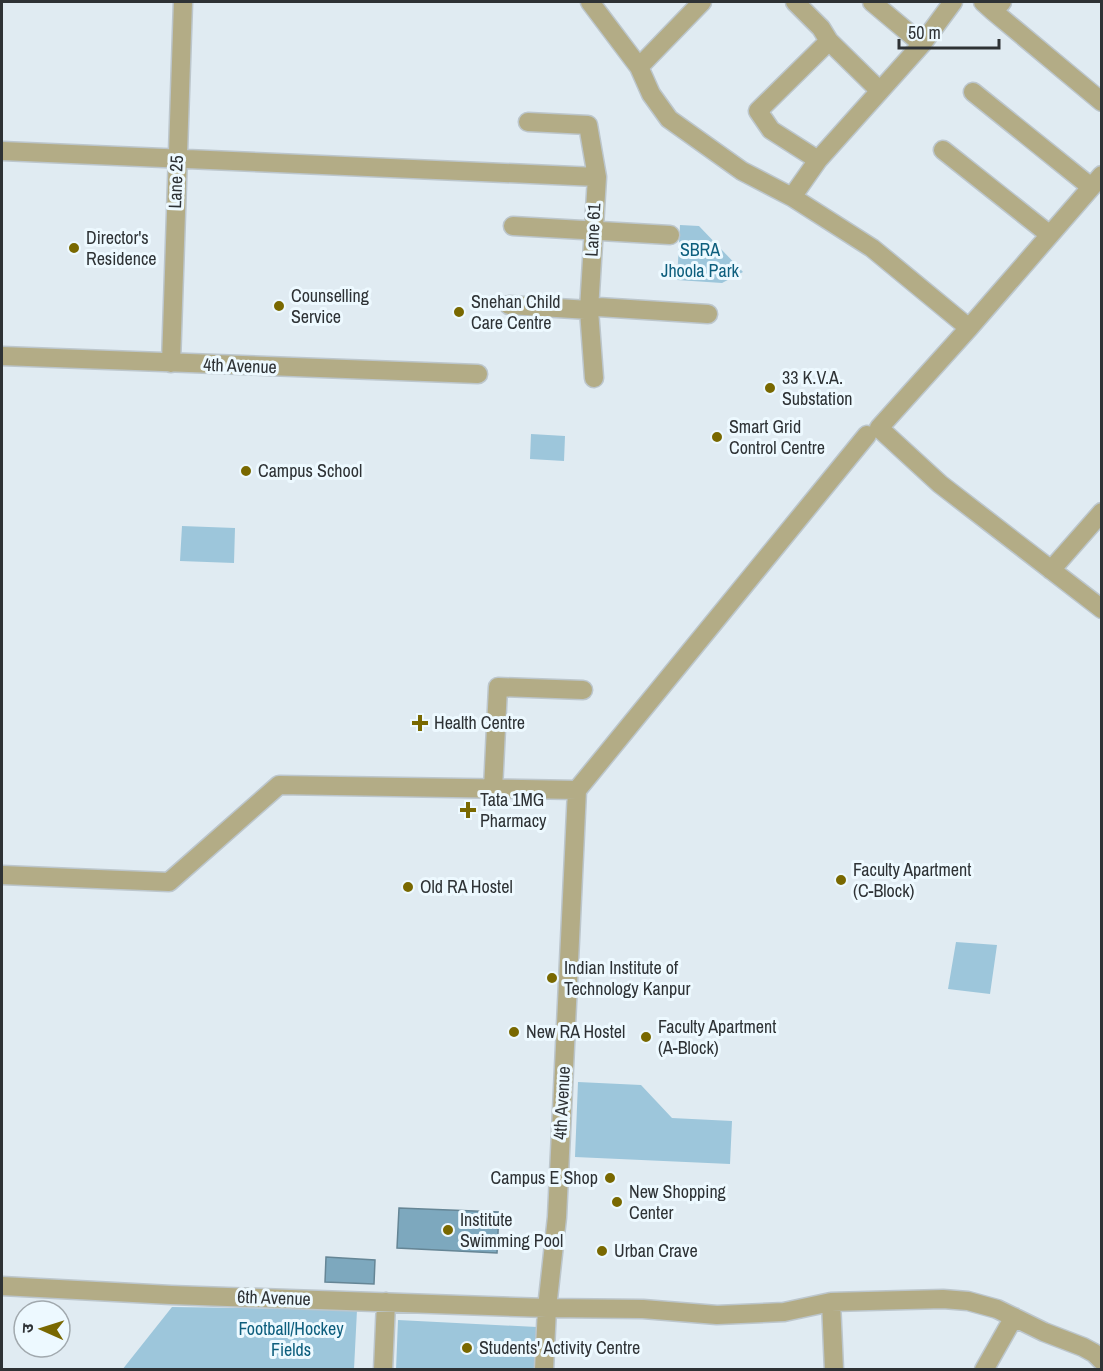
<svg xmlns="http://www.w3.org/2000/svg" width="1103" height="1371" viewBox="0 0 1103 1371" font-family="'Archivo Narrow','Noto Sans Devanagari',sans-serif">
	<rect width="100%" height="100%" fill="#e0ebf2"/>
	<path fill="#9dc6db" d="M680,225L699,226L743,272L722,283L677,280Z
		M531,434L565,436L564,461L530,459Z
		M182,526L235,528L234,563L180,561Z
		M956,942L997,945L990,994L948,989Z
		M578,1082L641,1085L672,1118L732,1121L730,1164L575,1157Z
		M172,1307L357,1310L354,1369L122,1370Z
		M398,1320L537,1327L536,1369L396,1370Z"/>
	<path fill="#7da8be" stroke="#658595" stroke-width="1.5" d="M399,1208L499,1212L497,1253L397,1248Z
		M326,1257L375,1260L374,1284L325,1282Z"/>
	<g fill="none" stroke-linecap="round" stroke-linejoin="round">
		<g stroke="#bcc6cc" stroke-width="21">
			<path id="minor" d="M590,2L639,67L651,94L669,119L742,171L792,197L872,248L969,328
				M795,2L821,28L829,41L758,111L771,130L818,160
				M872,2L922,44
				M983,2L993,11L1002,2
				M993,11L1102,102
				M829,41L880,91
				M639,67L702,2
				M973,92L1091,187
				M528,122L588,125L597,177
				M943,150L1050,235
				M2,151L597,177L589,310L594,378
				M1102,175L969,328L879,428L940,484L1102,609
				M792,197L818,160L922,44L953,2
				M513,226L670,235
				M509,305L589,310L598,307L708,314
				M2,356L478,374
				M171,363L183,2
				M1051,570L1102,512
				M493,789L498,687L583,690
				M577,790L867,435
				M2,875L169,882L279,785L577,790
				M2,1286L171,1295L547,1308L643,1309L717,1315L784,1312L831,1302L943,1299L968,1301L997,1309L1044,1332L1083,1347L1094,1353L1102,1361
				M831,1302L834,1370
				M383,1370L386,1302
				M544,1370L547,1308L557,1217L577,790
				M984,1370L1014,1317"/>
		</g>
		<use href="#minor" stroke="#b3ac86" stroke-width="18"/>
	</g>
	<g fill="#796800" stroke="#edf9ff" stroke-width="2">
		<circle cx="74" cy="248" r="6"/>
		<circle cx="279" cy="306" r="6"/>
		<circle cx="459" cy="312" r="6"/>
		<circle cx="770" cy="388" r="6"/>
		<circle cx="717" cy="437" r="6"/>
		<circle cx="246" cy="471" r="6"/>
		<path d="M417 714h6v6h6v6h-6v6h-6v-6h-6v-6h6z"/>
		<path d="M465 801h6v6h6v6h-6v6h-6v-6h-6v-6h6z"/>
		<circle cx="841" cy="880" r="6"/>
		<circle cx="408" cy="887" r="6"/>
		<circle cx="552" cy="978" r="6"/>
		<circle cx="514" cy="1032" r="6"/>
		<circle cx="646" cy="1037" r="6"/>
		<circle cx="610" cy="1178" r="6"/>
		<circle cx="617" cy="1202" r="6"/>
		<circle cx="448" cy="1230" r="6"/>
		<circle cx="602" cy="1251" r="6"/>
		<circle cx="467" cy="1348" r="6"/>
	</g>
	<g text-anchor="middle" stroke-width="6" stroke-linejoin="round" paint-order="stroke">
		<g font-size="18" fill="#2e3235" stroke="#edf9ff">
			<text transform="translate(176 182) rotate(-88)" y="6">Lane 25</text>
			<text transform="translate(593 230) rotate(-87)" y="6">Lane 61</text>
			<text transform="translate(240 366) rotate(2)" y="6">4th Avenue</text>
			<text transform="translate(562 1103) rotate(-87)" y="6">4th Avenue</text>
			<text transform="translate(274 1298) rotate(2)" y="6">6th Avenue</text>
		</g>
		<g font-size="18" fill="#2e3235" stroke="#edf9ff" text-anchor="start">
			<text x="86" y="244">Director's<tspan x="86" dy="21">Residence</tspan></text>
			<text x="291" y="302">Counselling<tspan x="291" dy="21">Service</tspan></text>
			<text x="471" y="308">Snehan Child<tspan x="471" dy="21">Care Centre</tspan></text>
			<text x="782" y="384">33 K.V.A.<tspan x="782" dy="21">Substation</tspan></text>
			<text x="729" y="433">Smart Grid<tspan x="729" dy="21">Control Centre</tspan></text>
			<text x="258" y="477">Campus School</text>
			<text x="434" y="729">Health Centre</text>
			<text x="480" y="806">Tata 1MG<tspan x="480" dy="21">Pharmacy</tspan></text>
			<text x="853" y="876">Faculty Apartment<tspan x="853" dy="21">(C-Block)</tspan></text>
			<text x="420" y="893">Old RA Hostel</text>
			<text x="564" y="974">Indian Institute of<tspan x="564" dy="21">Technology Kanpur</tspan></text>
			<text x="658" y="1033">Faculty Apartment<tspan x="658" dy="21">(A-Block)</tspan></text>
			<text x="526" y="1038">New RA Hostel</text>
			<text x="598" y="1184" text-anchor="end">Campus E Shop</text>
			<text x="629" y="1198">New Shopping<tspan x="629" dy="21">Center</tspan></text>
			<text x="460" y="1226">Institute<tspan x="460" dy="21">Swimming Pool</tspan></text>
			<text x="614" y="1257">Urban Crave</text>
			<text x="479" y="1354">Students' Activity Centre</text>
		</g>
		<g font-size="18" fill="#0d5e7d" stroke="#edf9ff">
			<text x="700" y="256">SBRA<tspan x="700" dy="21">Jhoola Park</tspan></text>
			<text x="291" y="1335">Football/Hockey<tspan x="291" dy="21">Fields</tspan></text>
		</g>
	</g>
	<rect width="1103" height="1371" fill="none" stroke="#2e3235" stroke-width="6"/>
	<g transform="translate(42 1329) rotate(273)"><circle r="28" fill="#edf9ff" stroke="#a1a9ae" stroke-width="1.5"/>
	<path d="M0-4.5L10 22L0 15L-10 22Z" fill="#796800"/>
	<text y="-9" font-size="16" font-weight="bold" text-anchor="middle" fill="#2e3235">उ</text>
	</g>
	<path d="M899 39v9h100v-9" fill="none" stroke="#2e3235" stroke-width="3"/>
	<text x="908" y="39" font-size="18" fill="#2e3235" stroke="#edf9ff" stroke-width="4.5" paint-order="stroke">50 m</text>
</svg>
